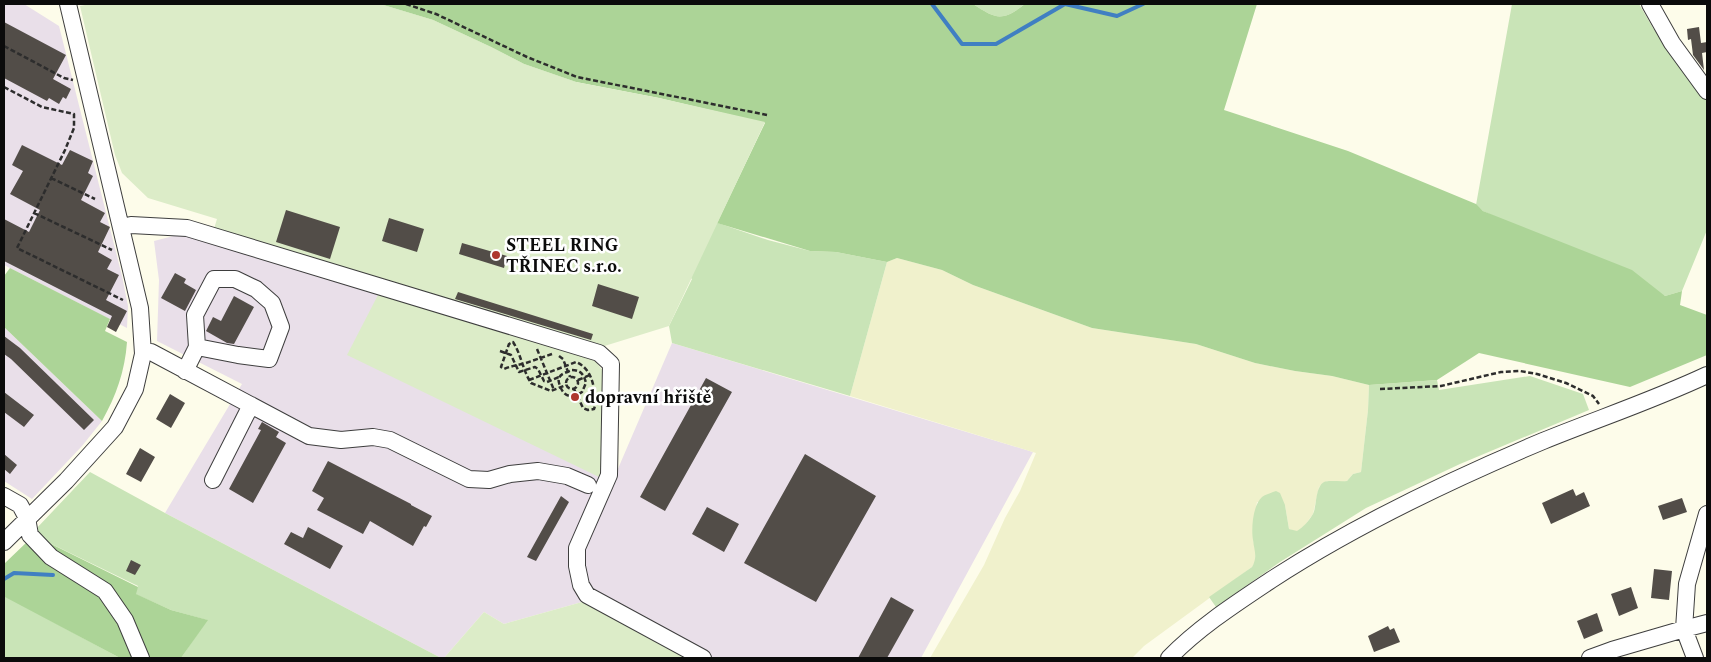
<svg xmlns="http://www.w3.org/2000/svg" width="1711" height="662" viewBox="0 0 1711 662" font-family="Spectral,serif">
	<rect width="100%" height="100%" fill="#fdfcea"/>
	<path fill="#e9dfe9" d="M4,4H24L59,26L122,276L128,306L127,328L4,265Z
		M185,233L382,283L599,476L601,472L614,478L672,343L1033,452L921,658H687L582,602L504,624L484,612L444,658H441L165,513L242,384L157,341L159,280L154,241Z
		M4,327L102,421L82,446L32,499L4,481Z"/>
	<path fill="#f0f1cc" d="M897,258L942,270L973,285L1092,328L1196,344L1255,363L1295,371L1332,376L1369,385L1368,410L1361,472L1353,474L1347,481L1338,483L1327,481L1319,487L1313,514L1305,525L1297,532L1289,529L1285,505L1257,502L1253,527V540L1256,552L1255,562L1252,567L1144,646L1132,658H930L984,565L1005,518L1020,491L1036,453L850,396L887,262Z"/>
	<path fill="#c9e4b7" d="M380,4L433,20L491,47L524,64L576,82L718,223L768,240L810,251L836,252L887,262L850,396L672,343L669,326L692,279Z
		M973,4H1025C1002,22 996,19 973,4Z
		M1512,4H1639L1653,28L1707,101V230L1682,291L1665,296L1483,211L1476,205Z
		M1530,376L1583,394L1589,410L1460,464L1366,508L1280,562L1216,607L1209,597L1252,567C1258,557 1254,550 1253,540C1251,528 1253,505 1262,497C1266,494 1271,493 1276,491L1280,493L1285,505L1289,529L1297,531C1303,527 1309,521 1313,514C1317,506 1315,487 1324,482C1328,480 1341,482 1347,481L1353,474L1361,472L1368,410L1369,385L1437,380L1439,390Z
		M90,472L165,513L441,658H181L207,620L171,610L135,594L138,586L37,537L35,530Z
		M5,596L120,658H4V598Z"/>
	<path fill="#acd497" d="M380,4H973C996,19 1002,22 1025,4H1257L1224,110L1348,151L1476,204L1483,211L1632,270L1665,296L1682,291L1680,305L1707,315V355L1630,387L1479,353L1437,380L1369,385L1332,376L1295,371L1255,363L1196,344L1092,328L973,285L942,270L897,258L887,262L836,252L810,251L717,223L765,123L659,98L576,82L524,64L491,47L433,20Z
		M10,268L110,319L105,331L127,342C125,371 116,396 102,421L4,327V276Z
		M37,537L138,587L136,594L171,610L208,620L181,658H120L5,597L4,598V564L29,540Z"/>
	<path fill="#dcecc8" d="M90,4H380L433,20L491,47L524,64L576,82L659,98L765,122L669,326L598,348L596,362L604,372V467L599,477L347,355L379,293L213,232L217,219L148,198L122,173L115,155L80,6Z
		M582,602L687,658H444L484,612L504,624Z"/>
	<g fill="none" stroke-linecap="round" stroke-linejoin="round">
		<path stroke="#407fc2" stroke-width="4" d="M932,4L962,44H996L1065,4L1117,16L1143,4
			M4,579L14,573L53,575"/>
	</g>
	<path fill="#524d48" d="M4,22L66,55L53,79L71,89L66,99L63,97L59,104L49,98L47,101L4,78Z
		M1699,27L1701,43L1707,42V52L1702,53L1704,70L1693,55L1691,39L1688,40L1687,29Z
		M22,145L62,165L70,150L93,161L88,173L93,176L81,200L105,213L100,222L110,227L98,252L112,260L107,269L119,275L106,300L127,311L116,332L107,327L112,316L4,261V219L29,232L40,210L10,194L23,171L12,165Z
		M286,210L340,227L330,259L276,242Z
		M389,218L424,229L417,252L382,241Z
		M462,243L507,256L504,268L459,254Z
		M175,273L186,279L184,283L196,290L185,311L161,298Z
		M598,284L639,297L632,319L592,306Z
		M458,292L593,334L591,340L455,299Z
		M234,296L254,307L234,344L227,343L206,331L213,317L221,321Z
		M4,336L20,348L94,420L84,430L11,359L4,354Z
		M706,378L732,392L665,511L640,497Z
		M4,392L34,415L24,427L4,412Z
		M170,394L185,403L171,428L156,419Z
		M262,422L279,432L276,437L286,443L253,503L229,489L261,430L258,429Z
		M140,448L155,457L141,482L126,474Z
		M4,454L17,465L10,474L4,469Z
		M805,454L876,496L816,602L744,563Z
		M328,461L411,504V505L432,516L426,527L424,526L413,546L370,521L363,534L317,510L324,498L312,491Z
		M1573,489L1576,496L1584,492L1590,506L1551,524L1542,503Z
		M561,496L569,502L536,561L527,557Z
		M1682,498L1687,512L1663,520L1658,506Z
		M707,507L739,524L724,552L692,534Z
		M308,527L343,546L330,569L284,544L291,532L303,538Z
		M131,560L141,565L135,575L126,571Z
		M1654,569L1672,571L1669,600L1651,598Z
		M1631,587L1638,608L1619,616L1611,594Z
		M891,597L914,610L887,658H858Z
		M1597,613L1603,631L1584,639L1577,621Z
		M1388,626L1390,630L1394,628L1400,642L1374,652L1368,636Z"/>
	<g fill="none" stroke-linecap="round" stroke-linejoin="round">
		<g stroke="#3e3e3e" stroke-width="18">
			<path id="minor" d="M1650,4L1672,43L1707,91
				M122,227L131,225L187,228L599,353L611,364L609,475L577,548V566L581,585L587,595L703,658
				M143,354L151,352L309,436L341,440L373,437L390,440L469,479L489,480L510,474L538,471L567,476L588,485
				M185,371L197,347L195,315L214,279H235L256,289L272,303L281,327L269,359L238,355L197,347
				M213,480L251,405
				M4,496L20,505L27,518L30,535L51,557L105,591L125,620L141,658
				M1707,514L1687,584L1684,629L1707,623
				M4,542L66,481L115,427L135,389L143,354L140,308L68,4
				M1169,658C1198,628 1235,604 1271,580C1354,526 1450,480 1543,441C1597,419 1654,400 1707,375
				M1590,658L1612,650L1684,629L1695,658"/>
		</g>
		<path stroke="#2d2d2d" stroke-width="2.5" stroke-dasharray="5 2.5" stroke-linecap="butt" d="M406,4L436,14L527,57L577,77L767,115
			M4,46L64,78L73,80
			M4,87L42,107L74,114V128L65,150L17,248L123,300
			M51,178L95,199
			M34,213L112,250
			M537,349L554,390
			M500,351L511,355L519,372L535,367L538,369L544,381L547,382L559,377
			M552,354L526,363C518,365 511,366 504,369L501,367L509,344L513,342C521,354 523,371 531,383L551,391L566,385
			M559,356L563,359L570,377
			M572,370C581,370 584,375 586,383L582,392C572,399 564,397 560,386C559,383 558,381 559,378C561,373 568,372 572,370Z
			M566 383a6 6 0 1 1 12 0a6 6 0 1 1-12 0Z
			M529,380L576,362C590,368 593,381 595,395
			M578,380L590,375
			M574,389L583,408L588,410L594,409L595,406
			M1380,389L1441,386L1501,372L1520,371L1537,374L1566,383L1593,396L1599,404"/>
		<use href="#minor" stroke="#fff" stroke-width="16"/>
	</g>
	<g fill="#ae372f" stroke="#fff" stroke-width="2">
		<circle cx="496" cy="255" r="5"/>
		<circle cx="575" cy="397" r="5"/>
	</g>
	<g text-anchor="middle" stroke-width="5" stroke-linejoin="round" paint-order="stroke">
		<g font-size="18" font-weight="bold" fill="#0b0b0b" stroke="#fff" text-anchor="start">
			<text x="506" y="251">STEEL RING<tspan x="506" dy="21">TŘINEC s.r.o.</tspan></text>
			<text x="585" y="403">dopravní hřiště</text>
		</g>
	</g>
	<rect width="1711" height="662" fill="none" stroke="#0b0b0b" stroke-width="10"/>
</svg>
